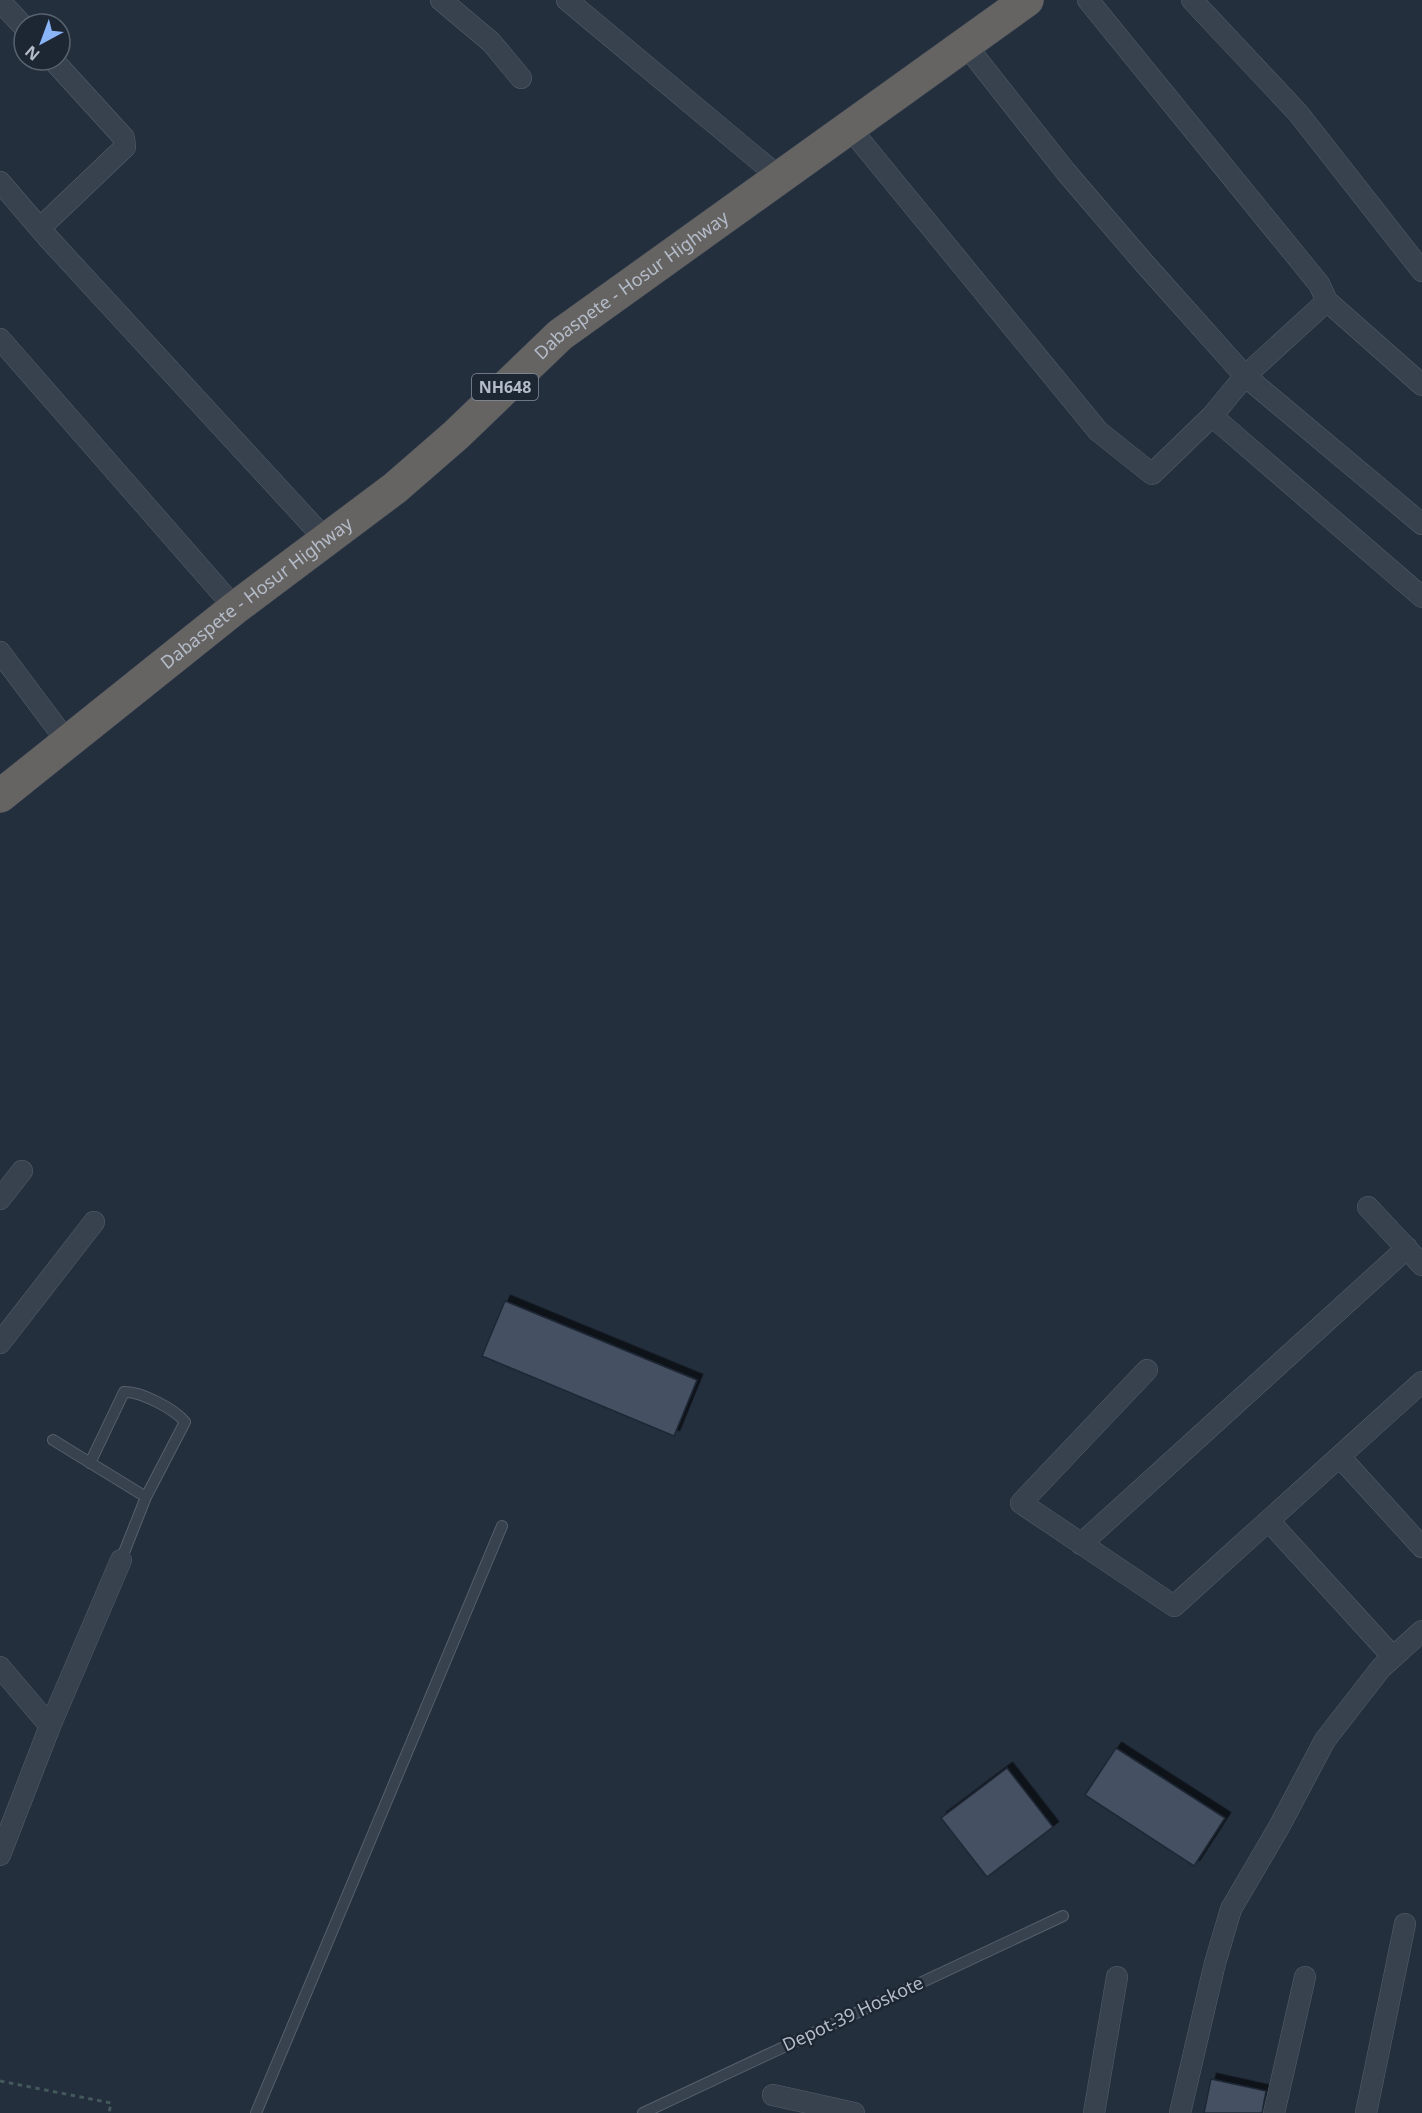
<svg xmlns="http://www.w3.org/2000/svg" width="1422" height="2113" viewBox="0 0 1422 2113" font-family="'Noto Sans',sans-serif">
	<defs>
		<filter id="shadow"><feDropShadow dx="5.5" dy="-5.5" stdDeviation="0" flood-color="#0009"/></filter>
	</defs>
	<rect width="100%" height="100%" fill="#242f3e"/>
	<path fill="#455162" stroke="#1f2835" stroke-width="1.5" filter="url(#shadow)" d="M505,1301L697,1380L674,1436L482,1356Z
		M1116,1748L1225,1818L1194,1866L1085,1795Z
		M1007,1768L1053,1827L987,1877L941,1818Z
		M1211,2079L1266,2091L1262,2113H1204Z"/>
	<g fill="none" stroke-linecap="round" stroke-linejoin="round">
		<g stroke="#565f6c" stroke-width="12">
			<path id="service" d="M53,1440L146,1497
				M90,1463L124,1392C140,1391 175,1409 185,1422L146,1497L121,1560
				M256,2113L502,1526
				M643,2113L1063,1916"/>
		</g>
		<g stroke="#565f6c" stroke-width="22">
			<path id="minor" d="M441,0L491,42L521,78
				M567,0L779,177
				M1088,0L1319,284L1327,301L1422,385
				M1192,0L1298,113L1422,271
				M0,1L24,27
				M965,44L1066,172L1144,263L1245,376L1422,524
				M849,127L1098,431L1152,474L1212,416L1245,376L1327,301
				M0,182L49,239L326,540
				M40,228L125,147L124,138L53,60
				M0,339L235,608
				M1212,416L1422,597
				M0,652L68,743
				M0,1199L22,1171
				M1368,1207L1422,1265
				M0,1343L94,1222
				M1147,1370L1021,1503L1174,1606L1422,1382
				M1340,1457L1422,1547
				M1269,1521L1393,1657
				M1081,1544L1407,1248
				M0,1667L50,1726L0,1855
				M50,1726L121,1560
				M773,2095L854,2113
				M1094,2113L1117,1977
				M1180,2113L1215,1963L1231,1909L1279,1827L1325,1740L1381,1668L1422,1631
				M1274,2113L1305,1977
				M1366,2113L1405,1924"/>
		</g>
		<g stroke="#434c59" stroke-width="34">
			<g id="trunk">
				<path id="s1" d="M0,796L235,608L395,488L456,435L560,335L1027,0"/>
			</g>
		</g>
		<path stroke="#44595c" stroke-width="3" stroke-dasharray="4.5 4.5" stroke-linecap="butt" d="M0,2081L111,2103L109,2113"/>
		<use href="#service" stroke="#38414e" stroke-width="10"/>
		<use href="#minor" stroke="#38414e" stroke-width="21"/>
		<use href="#trunk" stroke="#656462" stroke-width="33"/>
	</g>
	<g text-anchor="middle" stroke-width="5" stroke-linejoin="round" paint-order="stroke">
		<rect fill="#1d2633" stroke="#878f9c" stroke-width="1.5" x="472" y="374" width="66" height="26" rx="4.5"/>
		<g font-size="16" font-weight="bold" fill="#b4bcc9">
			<text x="505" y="393">NH648</text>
		</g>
		<g font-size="18" fill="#b4bcc9" stroke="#1d2633">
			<text dy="6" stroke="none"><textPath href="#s1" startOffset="813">Dabaspete - Hosur Highway</textPath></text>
			<text dy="6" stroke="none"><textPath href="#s1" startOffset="327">Dabaspete - Hosur Highway</textPath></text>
			<text transform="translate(853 2014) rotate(-25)" y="6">Depot-39 Hoskote</text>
		</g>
	</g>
	<g transform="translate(42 42) rotate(221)"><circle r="28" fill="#1d2633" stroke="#59626f" stroke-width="1.5"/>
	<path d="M0-4.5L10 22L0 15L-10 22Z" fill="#8ab4f8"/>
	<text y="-9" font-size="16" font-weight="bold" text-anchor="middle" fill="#b4bcc9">N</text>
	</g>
</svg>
